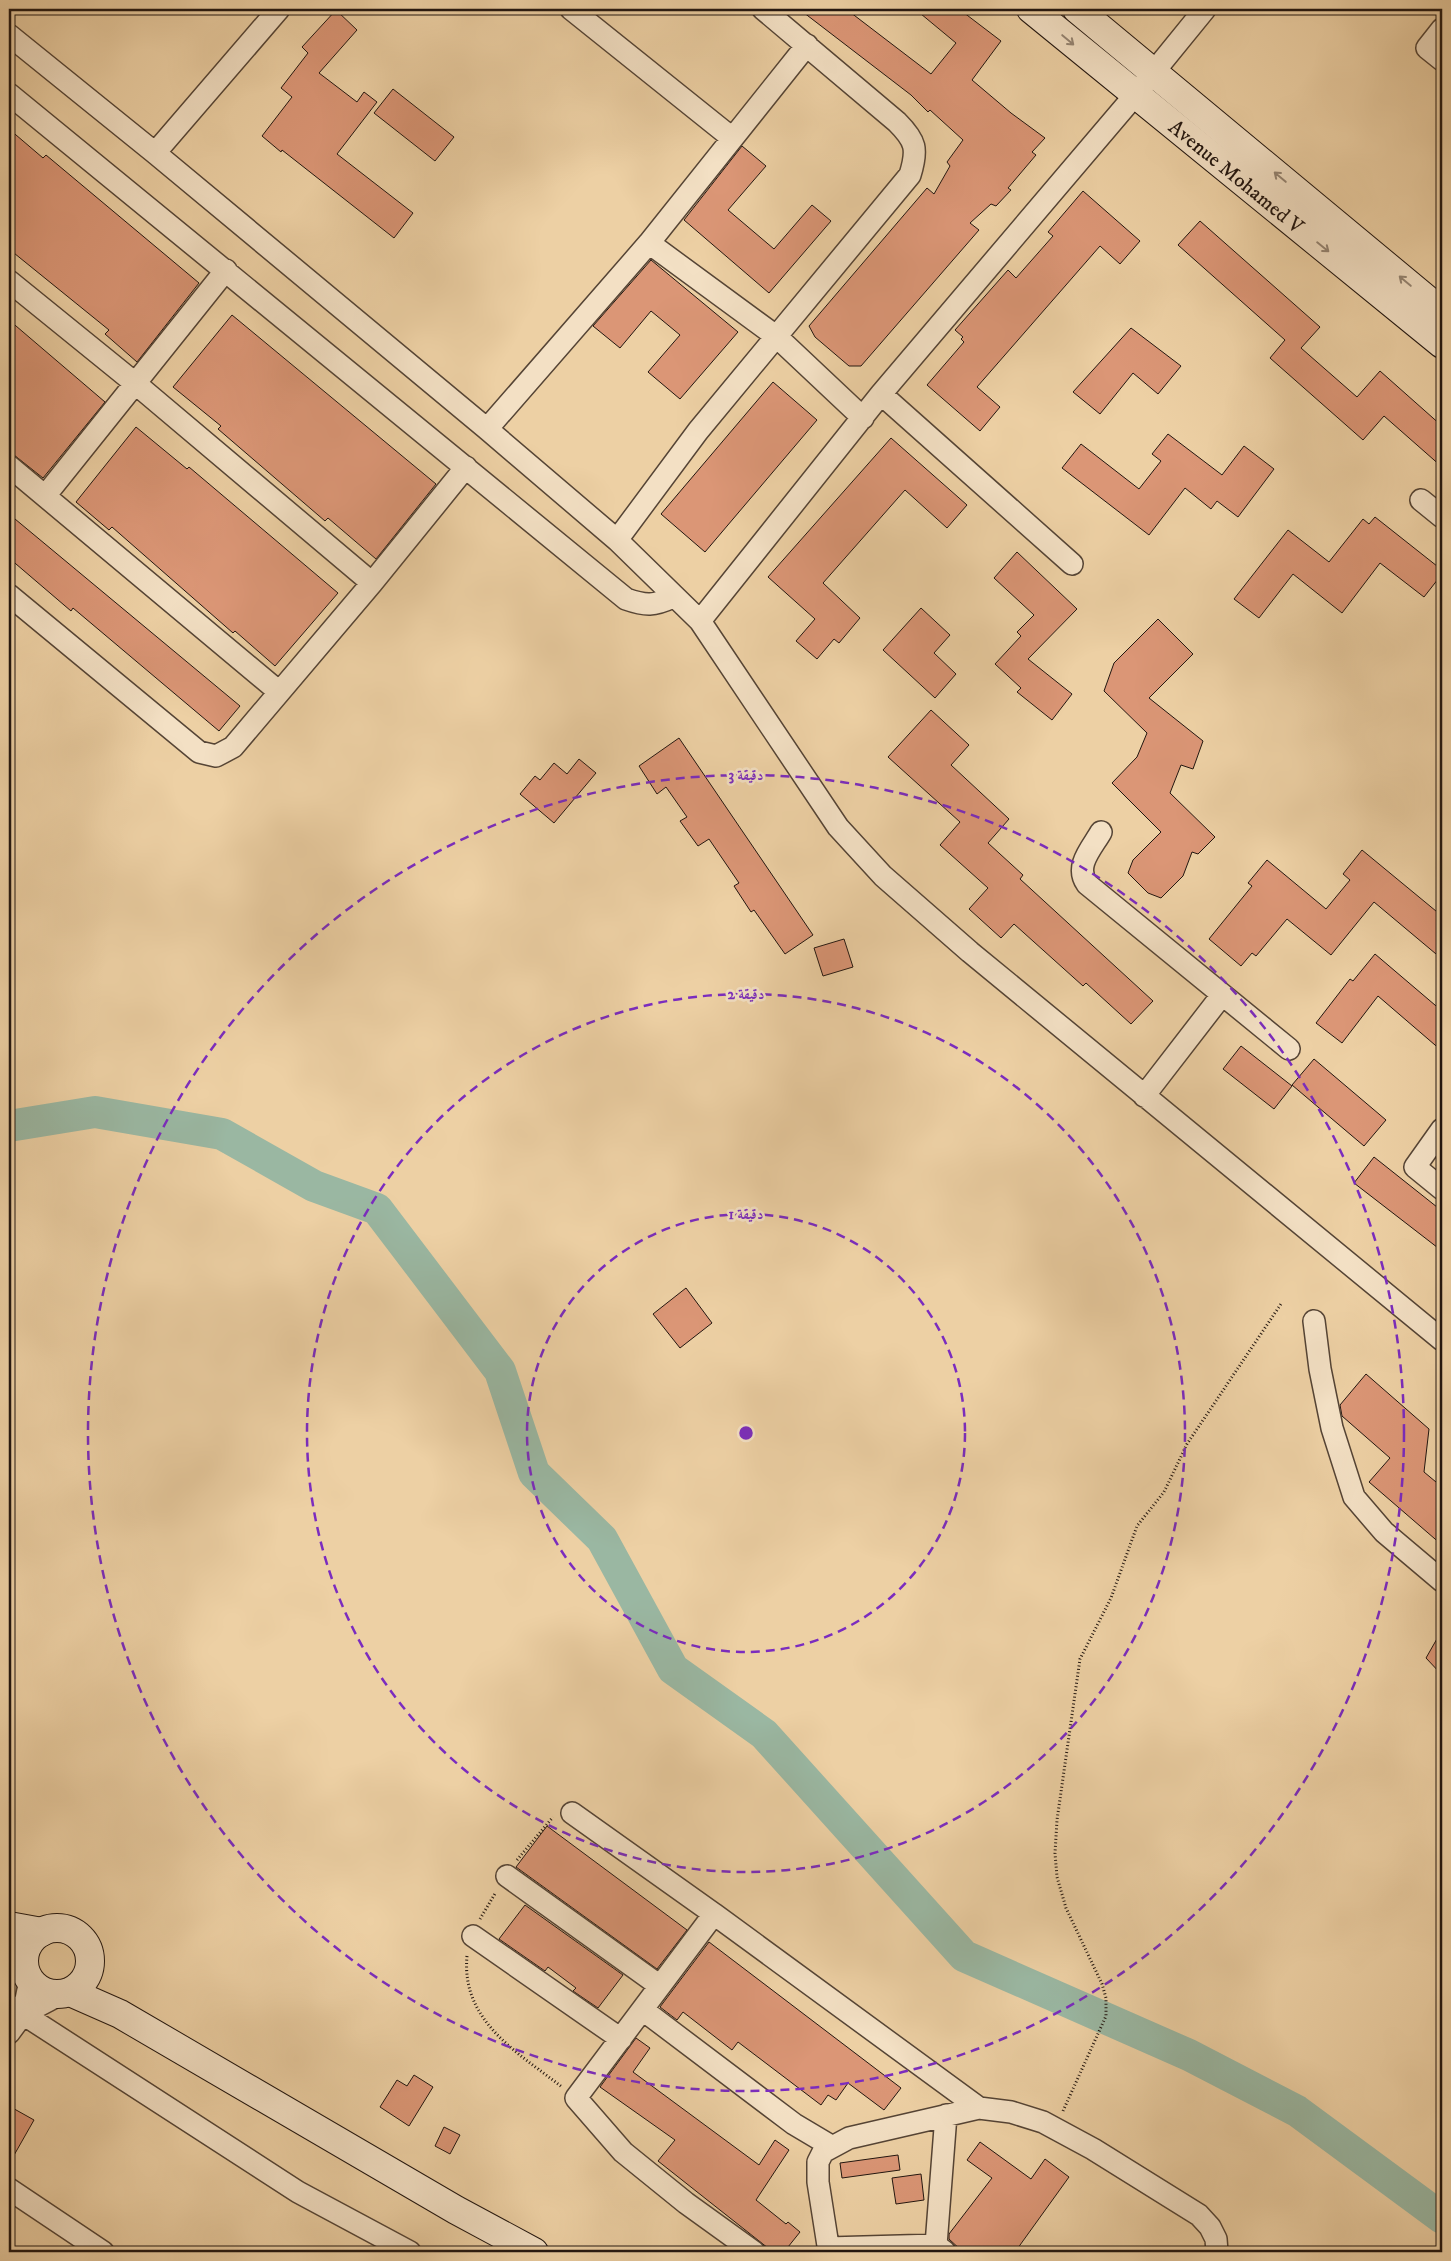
<svg xmlns="http://www.w3.org/2000/svg" width="1451" height="2261" viewBox="0 0 1451 2261" font-family="'IM FELL DW Pica',Amiri,serif">
	<rect width="100%" height="100%" fill="#edd0a4"/>
	<filter id="stains"><feTurbulence type="fractalNoise" baseFrequency=".004" numOctaves="4"/><feColorMatrix values="0 0 0 0 .2 0 0 0 0 .09 0 0 0 0 .02 0 0 0 .5 -.17"/></filter>
	<radialGradient id="worn" r=".72"><stop offset=".6" stop-color="#630" stop-opacity="0"/><stop offset="1" stop-color="#630" stop-opacity=".3"/></radialGradient>
	<g fill="none" stroke-linecap="round" stroke-linejoin="round">
		<path stroke="#9ab7a2" stroke-width="32" d="M9,1126L95,1112L222,1134L314,1186L377,1209L500,1371L534,1473L602,1539L673,1669L764,1734L964,1956L1189,2055L1297,2111L1442,2218"/>
	</g>
	<path fill="#db9676" stroke="#221610" d="M799,9H846L931,74L956,43L915,9H959L1001,41L972,80L1011,113L1045,138L1032,152L1036,155L1008,188L1011,190L996,206L991,204L970,223L979,230L861,366H849L815,337L809,326L927,188L934,194L950,166L947,162L963,140L930,110L928,112L911,95Z
		M336,10L357,30L319,73L357,102L364,92L377,102L337,154L413,213L394,238L282,150L281,152L262,136L292,97L281,88L308,53L302,47Z
		M393,89L454,137L435,161L374,113Z
		M9,129L43,158L46,155L199,283L137,362L105,334L109,330L9,249Z
		M742,146L766,166L728,210L774,249L812,205L831,221L769,293L684,220Z
		M1083,191L1140,241L1120,264L1100,246L977,387L1000,407L980,431L927,385L964,342L961,339L963,337L955,330L1008,270L1016,278L1053,236L1048,232Z
		M1200,221L1320,327L1301,348L1357,397L1380,371L1442,426V467L1384,416L1363,440L1270,358L1285,340L1178,245Z
		M651,260L738,332L680,399L648,372L680,335L651,311L620,348L593,326Z
		M232,315L436,484L376,559L328,518L325,521L218,429L221,426L173,387Z
		M9,320L105,402L43,478L9,451Z
		M1131,328L1181,366L1158,394L1133,373L1100,414L1073,392Z
		M773,382L817,420L705,552L661,514Z
		M136,427L187,469L189,467L338,593L275,666L235,631L233,633L112,527L109,530L76,502Z
		M1168,434L1222,475L1244,446L1274,469L1238,517L1217,501L1211,509L1185,488L1149,535L1062,468L1081,444L1139,489L1161,461L1152,454Z
		M891,438L967,505L947,528L905,490L823,583L860,618L839,643L834,639L817,659L796,641L815,619L768,577Z
		M9,514L240,706L219,731L73,608L71,611L9,558Z
		M1375,517L1442,570V574L1424,597L1380,563L1342,613L1293,574L1259,618L1234,599L1288,530L1329,562L1363,519L1369,524Z
		M1017,552L1077,609L1028,659L1072,694L1052,720L1017,692L1021,688L995,664L1021,636L1017,632L1034,615L994,578Z
		M921,608L950,635L934,653L956,674L935,698L883,650Z
		M1158,619L1193,654L1149,698L1203,741L1193,769L1181,765L1170,793L1215,837L1198,854L1192,852L1183,876L1161,898L1148,893L1128,873L1133,860L1161,832L1112,783L1137,757L1147,733L1104,691L1114,663Z
		M931,710L969,745L951,765L1009,819L988,843L1023,875L1020,879L1153,1001L1131,1024L1086,983L1083,986L1014,924L1001,938L969,909L988,888L940,845L960,822L888,757Z
		M679,738L813,935L785,954L754,910L751,912L734,886L739,883L709,839L698,846L680,821L687,817L666,787L657,794L639,766Z
		M579,759L596,773L554,823L520,794L535,776L540,780L554,763L567,774Z
		M1362,850L1442,916V959L1374,902L1331,955L1287,919L1256,956L1252,953L1241,966L1209,939L1252,886L1248,883L1267,860L1326,909L1350,880L1343,874Z
		M844,939L853,967L823,976L814,948Z
		M1375,954L1442,1011V1051L1378,996L1342,1043L1316,1023L1350,979L1353,981Z
		M1241,1046L1292,1086L1274,1109L1223,1069Z
		M1314,1059L1386,1120L1364,1146L1292,1085Z
		M1374,1157L1442,1211V1251L1354,1183Z
		M686,1288L712,1323L680,1348L653,1314Z
		M1366,1374L1429,1429L1424,1472L1442,1487V1545L1369,1482L1390,1458L1342,1416L1340,1405Z
		M1442,1630V1675L1426,1658Z
		M547,1826L687,1930L657,1969L516,1867Z
		M525,1905L623,1975L598,2008L573,1991L576,1988L548,1967L545,1971L499,1939Z
		M709,1942L901,2088L884,2110L848,2083L836,2100L828,2095L821,2105L738,2042L732,2050L683,2012L677,2020L660,2007Z
		M636,2038L650,2048L633,2072L759,2165L775,2140L789,2150L756,2200L786,2224L788,2222L800,2232L784,2252H773L658,2161L675,2140L600,2087Z
		M414,2075L433,2087L409,2126L380,2107L397,2080L407,2086Z
		M9,2106L34,2120L9,2164Z
		M444,2127L460,2135L450,2154L435,2146Z
		M980,2142L1031,2179L1045,2159L1069,2177L1015,2252H963L949,2239V2234L992,2178L967,2160Z
		M898,2155L900,2170L842,2178L840,2163Z
		M921,2174L924,2200L896,2204L892,2178Z"/>
	<g fill="none" stroke-linecap="round" stroke-linejoin="round">
		<g stroke="#554435" stroke-width="24">
			<path id="street" d="M571,9L732,138
				M1442,29L1427,48L1442,60
				M9,35L155,153L487,429L617,540L700,621L838,827L883,876L970,952L1442,1340
				M9,94L626,599C646,606 654,606 673,597
				M155,153L279,9
				M649,243L777,337L863,418
				M9,281L136,384L372,583
				M881,394L1072,564
				M487,429L649,243L807,45
				M9,466L278,691
				M45,496L226,270
				M1421,500L1442,517
				M617,540L698,431L910,175C918,149 916,141 897,122L763,9
				M9,595L199,752L216,756L233,747L372,583L466,467
				M700,621L881,394L1135,95L1205,9
				M1101,832C1092,848 1074,866 1087,884L1289,1049
				M1144,1096L1222,995
				M1442,1129L1415,1167L1442,1189
				M1314,1321L1320,1369L1332,1428L1354,1497L1384,1532L1442,1581
				M572,1813L714,1914
				M507,1876L660,1986
				M473,1936L621,2039
				M9,2005L298,2192L410,2252
				M643,2010L794,2124L831,2146
				M23,2014L30,1980
				M9,2033L23,2014L61,1994
				M9,2189L103,2252
				M936,2245L946,2115
				M828,2248L936,2245L945,2252
				M754,2252L686,2203L623,2152L576,2098L714,1914L979,2108L1011,2112L1043,2122L1093,2149L1199,2215L1210,2227L1216,2239L1217,2252
				M829,2252L818,2182V2162L823,2152L849,2138L979,2108"/>
		</g>
		<g stroke="#221610" stroke-width="30">
			<g id="secondary">
				<path id="s1" d="M1031,9L1442,344"/>
				<path d="M1077,9L1442,312"/>
				<path d="M9,1926L42,1932"/>
				<circle cx="57" cy="1961" r="33"/>
				<path d="M70,1992L120,2014L456,2210L534,2252"/>
			</g>
		</g>
		<path stroke="#221610" stroke-width="3" stroke-dasharray="1 2.5" stroke-linecap="butt" d="M517,1860L553,1817
			M480,1919L496,1892
			M467,1956C461,2021 517,2052 562,2087
			M1063,2111L1106,2016V1998L1102,1984L1066,1908L1057,1877L1055,1853L1057,1820L1080,1659L1111,1598L1137,1526L1164,1492L1187,1444L1281,1304"/>
		<use href="#street" stroke="#f3e0c4" stroke-width="21"/>
		<use href="#secondary" stroke="#f3e0c4" stroke-width="28"/>
	</g>
	<defs><path id="oneway-shaft" d="M-6 0H5M1.5-3L5.5 0L1.5 3" fill="none" stroke-width="1.6" stroke-linecap="round" stroke-linejoin="round" transform="scale(1.25)"/></defs>
	<g stroke="#958573">
		<use href="#oneway-shaft" transform="translate(1068 40) rotate(40)"/>
		<use href="#oneway-shaft" transform="translate(1280 177) rotate(-140)"/>
		<use href="#oneway-shaft" transform="translate(1323 247) rotate(39)"/>
		<use href="#oneway-shaft" transform="translate(1405 281) rotate(-140)"/>
	</g>
	<g fill="none" stroke="#7b2cbf" stroke-width="2.5" stroke-dasharray="9 6">
		<circle cx="746" cy="1433" r="219"/>
		<circle cx="746" cy="1433" r="439"/>
		<circle cx="746" cy="1433" r="658"/>
	</g>
	<g text-anchor="middle" stroke-width="5" stroke-linejoin="round" paint-order="stroke">
		<g font-size="21" fill="#221610" stroke="#f3e0c4">
			<text dy="7" stroke="none"><textPath href="#s1" startOffset="265">Avenue Mohamed V</textPath></text>
		</g>
	</g>
	<circle cx="746" cy="1433" r="8" fill="#7b2cbf" stroke="#f3e0c4" stroke-width="2.5"/>
	<g font-size="15" text-anchor="middle" font-weight="bold" fill="#7b2cbf" stroke="#f3e0c4" stroke-width="5" stroke-linejoin="round" paint-order="stroke">
		<text x="746" y="780">3 دقيقة</text>
		<text x="746" y="999">2 دقيقة</text>
		<text x="746" y="1219">1 دقيقة</text>
	</g>
	<rect width="1451" height="2261" fill="none" stroke="#edd0a4" stroke-width="30"/>
	<rect x="10" y="10" width="1431" height="2241" fill="none" stroke="#221610" stroke-width="2.5"/>
	<rect x="15" y="15" width="1421" height="2231" fill="none" stroke="#221610"/>
	<rect width="100%" height="100%" filter="url(#stains)"/>
	<rect width="100%" height="100%" fill="url(#worn)"/>
</svg>
